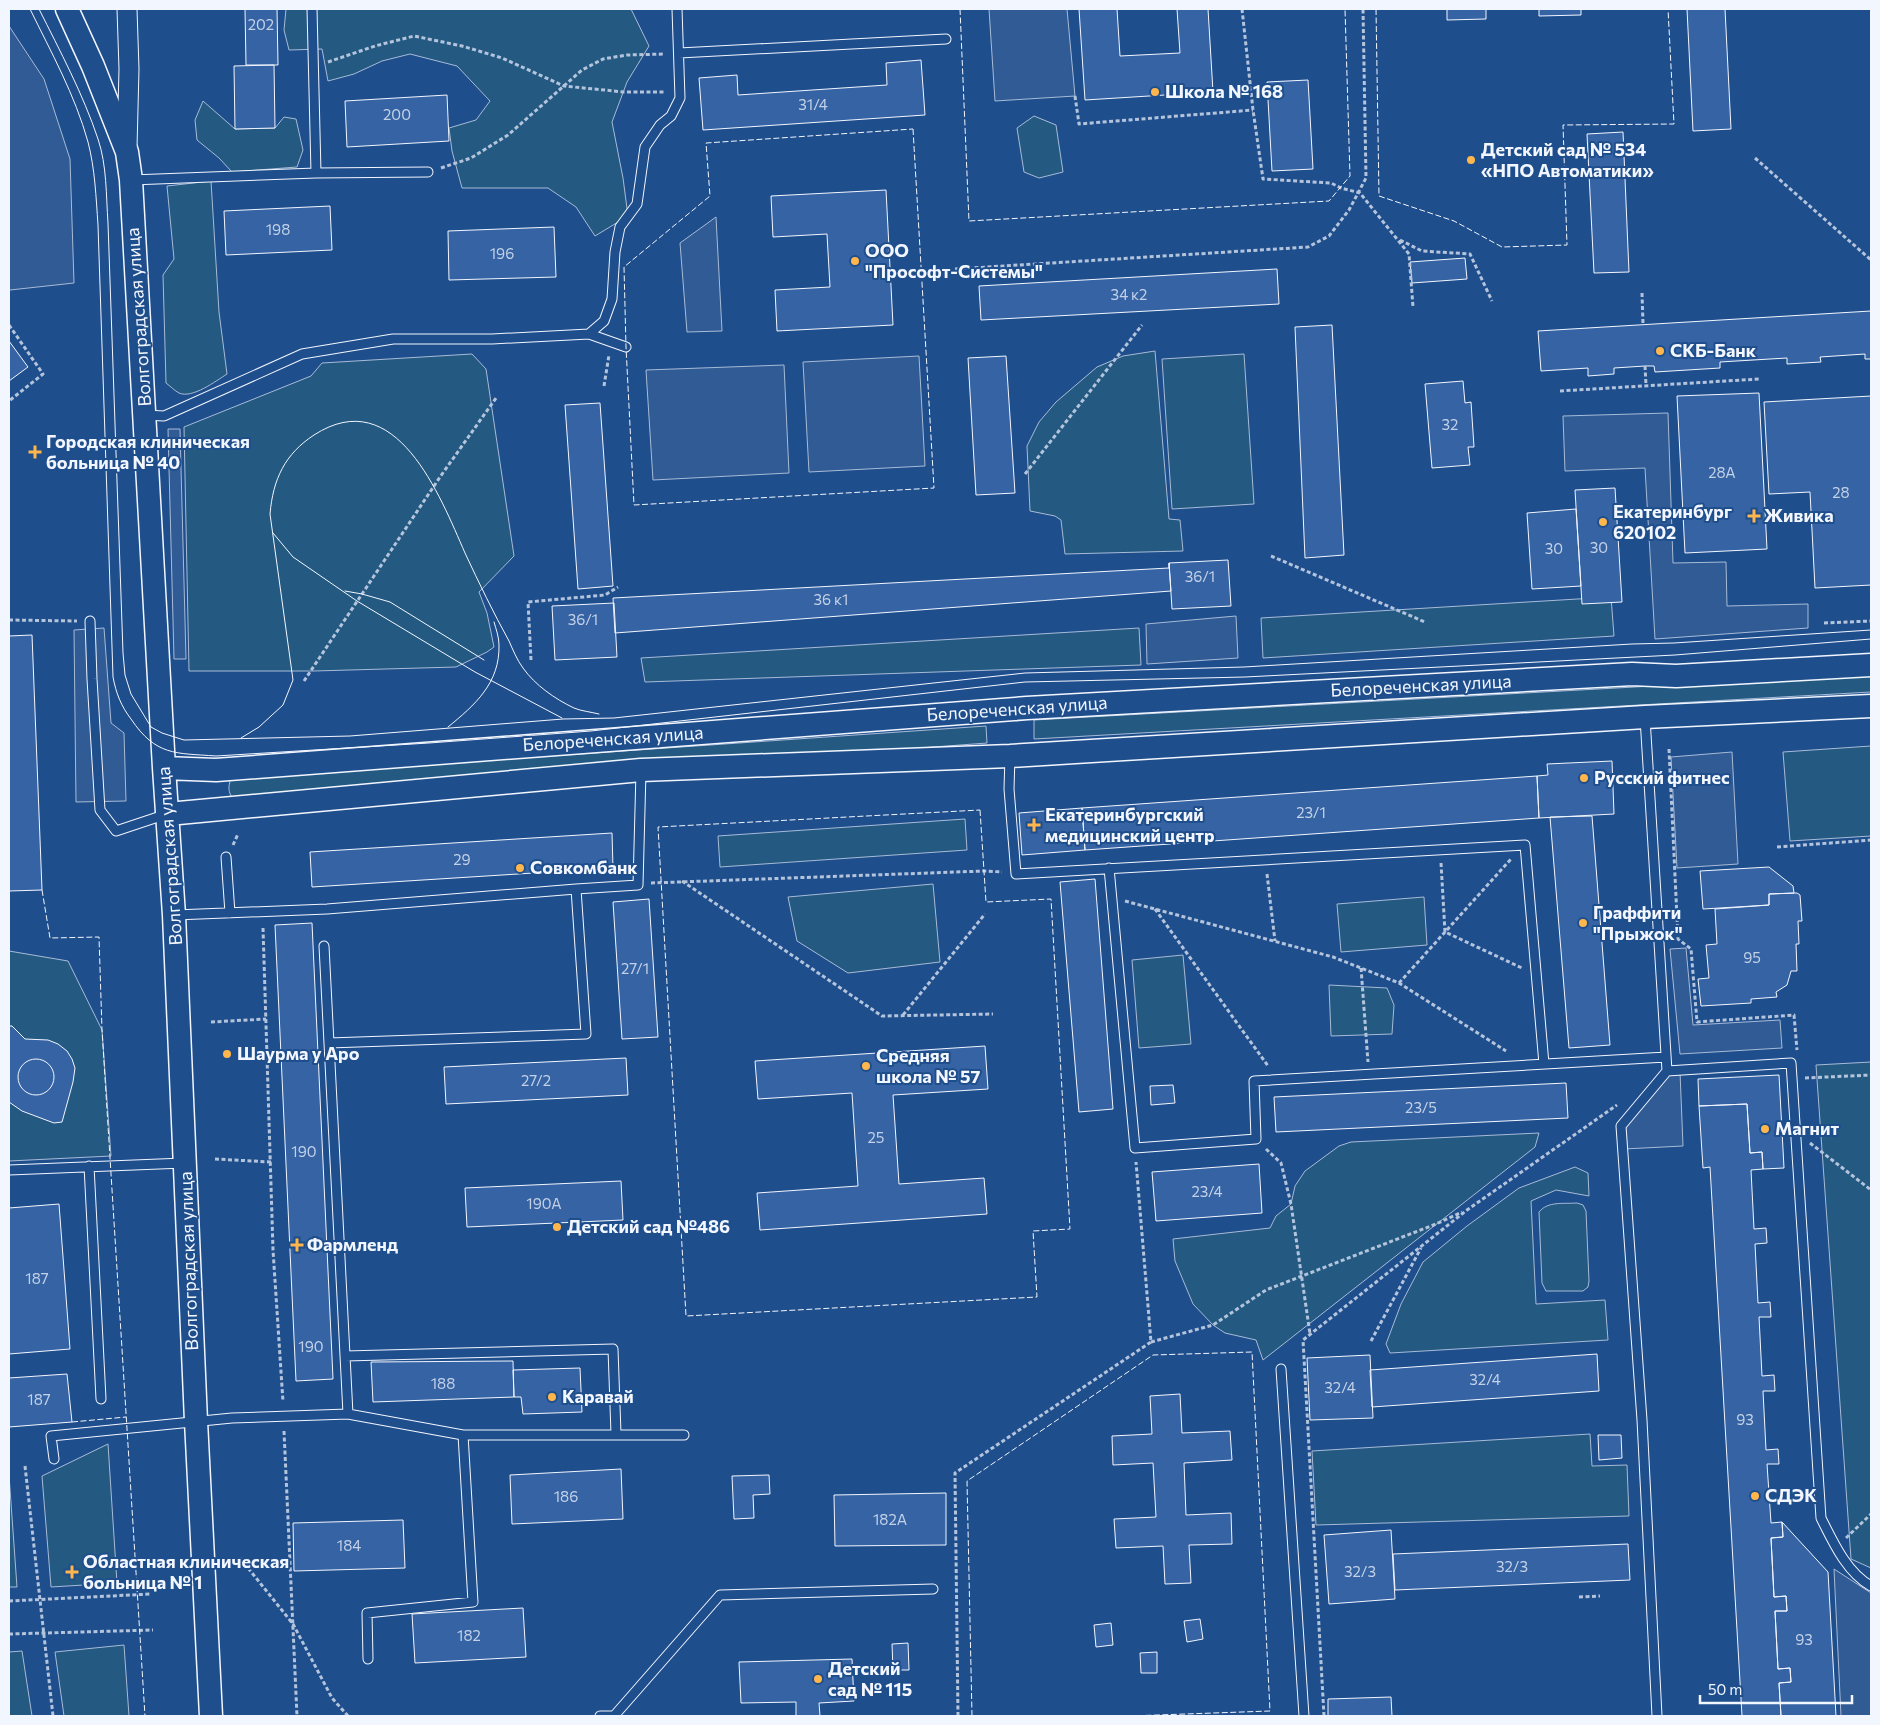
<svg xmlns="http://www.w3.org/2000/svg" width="1880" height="1725" viewBox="0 0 1880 1725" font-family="Commissioner,sans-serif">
	<rect width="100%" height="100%" fill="#1f4e8c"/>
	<path fill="#245a82" stroke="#a8bbd7" d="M286,9H631L649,46L627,82L612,122L623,178L628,216L595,236L576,207L548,188H462L452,151L449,128L476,120L490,101L457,66L410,54L382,61L354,74L328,81L322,49L289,50L284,30Z
		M203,101L235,129L275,128L284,117L296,119L303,150L297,167L232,172L219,158L197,140L195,120Z
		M1034,116L1056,125L1063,172L1039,178L1024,172L1017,128Z
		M211,181L219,312L227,374C216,381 192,399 179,393C175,391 170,386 166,383L163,275L174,259L167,186Z
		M1155,351L1169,519L1180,520L1183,551L1065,554L1061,520L1055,516L1030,511L1027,446L1039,422L1056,402L1097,367L1123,356Z
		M472,354L486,369L514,556L479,592L487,613L494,647L487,652L456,667L314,671H189L184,427L311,376L322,363Z
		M1244,354L1254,504L1172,509L1162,359Z
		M1611,597L1614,636L1263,658L1261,618Z
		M1139,628L1141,665L645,682L641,658Z
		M1871,674V692L1034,739V720Z
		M986,726L987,743L233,799C228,792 228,787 231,778Z
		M1871,746V836L1790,841L1783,752Z
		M965,819L967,850L720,867L718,836Z
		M933,884L940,962L848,973L797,941L788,897Z
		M1424,897L1427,945L1341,952L1337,904Z
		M9,951L68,961L102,1030L111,1156L9,1161Z
		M1183,955L1191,1044L1139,1048L1132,960Z
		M1329,985L1387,988L1394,1005L1392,1034L1331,1036Z
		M1871,1062V1568L1851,1559L1816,1065Z
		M1539,1133L1535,1147L1263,1360L1256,1340L1225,1333L1213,1325L1193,1304L1175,1261L1173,1239L1270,1228L1276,1216L1291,1204L1295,1186L1305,1171L1339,1146L1351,1142Z
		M1575,1167L1588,1173L1589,1196L1556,1190L1531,1201L1536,1304L1605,1300L1608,1340L1390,1353L1386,1344L1401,1304L1423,1262L1467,1226L1519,1188Z
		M1577,1203L1583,1205L1586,1211L1589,1281L1588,1287L1583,1291H1546L1542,1283L1539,1212C1548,1201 1563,1204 1577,1203Z
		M1590,1434L1592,1466L1627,1465L1629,1516L1316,1525L1312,1451Z
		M108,1444L117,1583L51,1587L42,1476Z
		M9,1475L17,1587H9Z
		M124,1645L129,1716H64L55,1652Z
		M22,1651L32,1716H9V1652Z"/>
	<path fill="#305b95" stroke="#a8bbd7" d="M989,9H1067L1075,96L995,101Z
		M9,26L44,79L70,159L74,283L10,290L9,289Z
		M716,217L722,331L687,332L680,243Z
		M919,356L925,466L809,472L803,362Z
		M784,365L789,473L653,480L646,370Z
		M1668,413L1673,563L1726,562L1727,606L1808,604V628L1655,639L1645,468L1565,471L1563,416Z
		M168,429H180L186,659H174Z
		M1236,616L1238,658L1147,664L1146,624Z
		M104,628L111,723L124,733L126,801L76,802L74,630Z
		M1732,752L1738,864L1677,868L1671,757Z
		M1686,948L1693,1025L1780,1020L1782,1048L1680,1054L1670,949Z
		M1668,1072H1680L1683,1146L1624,1149L1623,1127Z
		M1834,1569L1871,1593V1716H1841Z"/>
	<path fill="#3563a3" stroke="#f2f6ff" d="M245,9H277L278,65H246Z
		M1079,9H1117L1120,56L1180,53L1177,9H1208L1213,92L1085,100Z
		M1447,9H1486V19L1447,20Z
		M1539,9H1581V15L1539,16Z
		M1687,9H1725L1731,129L1693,131Z
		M921,60L925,115L703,130L699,78L737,75L738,95L887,85L886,63Z
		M274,65L275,128L235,129L234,66Z
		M1308,80L1313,169L1272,171L1267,82Z
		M447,95L449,141L347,147L345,101Z
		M1623,132L1629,272L1594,273L1587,134Z
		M886,190L893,325L777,331L775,290L830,287L827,234L773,237L771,196Z
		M330,206L332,250L226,255L224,211Z
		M554,227L556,277L449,280L448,231Z
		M1465,258L1467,279L1412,283L1410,262Z
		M1277,269L1279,304L981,320L979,286Z
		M1871,311V359H1865V354L1820,357L1821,362L1787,364V358L1720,362V368L1655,372L1654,366H1645L1614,368V374L1588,376V368L1541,371L1538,331Z
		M1332,325L1344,555L1305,558L1295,327Z
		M9,341L28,367L9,381Z
		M1006,356L1015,493L976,495L968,358Z
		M1463,381L1465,403L1471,402L1474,447H1468L1470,465L1432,468L1425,384Z
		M1759,393L1767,549L1685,553L1677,396Z
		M1871,396V585L1815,588L1810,492L1769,494L1764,402Z
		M600,403L613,586L578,589L565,405Z
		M1615,488L1622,602L1582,604L1575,490Z
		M1576,509L1581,586L1532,589L1527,513Z
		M1228,560L1231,606L1172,609L1169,563Z
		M1169,563L1171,591L615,633L613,598L1169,568Z
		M614,603L617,657L555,660L552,606Z
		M32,635L42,890L9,891V636Z
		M1612,761L1614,814L1539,818L1537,776L1548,775L1547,764Z
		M1537,776L1539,818L1085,850L1082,808Z
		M1082,808L1085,850L1022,855L1019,813Z
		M1592,816L1610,1045L1569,1048L1550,817Z
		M612,833L613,868L312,887L310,852Z
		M1769,867L1793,886L1794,893L1769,894V905L1703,909L1700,871Z
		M1095,879L1113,1109L1079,1112L1060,882Z
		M1797,893L1800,895L1802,921H1798L1799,944H1796L1797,971H1791L1787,985L1776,992L1777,997L1751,999V1003L1701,1006L1698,979L1709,978L1706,945L1717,944L1715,909L1769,905V894Z
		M649,899L658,1037L622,1039L613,902Z
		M312,923L333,1379L296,1381L275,925Z
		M9,1026H12L25,1039L48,1040L58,1044L67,1051L72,1059L75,1068L73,1082L62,1122L54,1123L22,1111L9,1102Z
		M985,1046L988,1089L893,1095L899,1184L984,1178L987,1214L760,1230L757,1193L858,1186L852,1093L758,1099L755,1061Z
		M626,1058L628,1095L446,1104L444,1067Z
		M18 1077a18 18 0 1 1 36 0a18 18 0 1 1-36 0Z
		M1779,1075L1784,1168L1763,1169L1762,1152L1750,1153L1747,1104L1699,1106L1698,1079Z
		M1566,1083L1568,1118L1276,1132L1274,1097Z
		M1173,1085L1175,1103L1151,1105L1150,1086Z
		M1747,1104L1750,1153L1762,1152L1763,1169L1751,1170L1754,1229L1766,1228L1767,1243L1755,1244L1758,1303L1770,1302L1771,1317H1759L1762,1376L1774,1375L1775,1391H1763L1766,1450L1778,1449L1779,1464H1767L1771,1523L1782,1522L1783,1537L1771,1538L1774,1597L1786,1596L1787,1611H1775L1778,1669L1790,1668L1791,1682L1779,1683L1781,1716H1742L1710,1167L1703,1168L1699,1106Z
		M1259,1164L1262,1213L1156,1221L1152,1172Z
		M621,1181L623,1220L467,1227L465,1188Z
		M59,1204L70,1349L9,1354V1208Z
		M1597,1354L1599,1391L1372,1407L1370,1370Z
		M1370,1355L1373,1418L1310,1420L1307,1358Z
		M513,1361L514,1397L373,1402L371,1362Z
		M580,1368L582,1412L523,1414L521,1397H514L513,1370Z
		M67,1374L72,1422L9,1427V1378Z
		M1180,1394L1182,1433L1230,1431L1232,1460L1184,1463L1186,1515L1231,1513L1232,1544L1189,1545L1191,1583L1165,1584L1163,1546L1116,1548L1114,1519L1156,1517L1153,1463L1113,1465L1112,1436L1152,1434L1150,1396Z
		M1598,1435H1621L1622,1458L1599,1460Z
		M621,1469L623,1519L512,1524L510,1475Z
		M769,1475L770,1494L753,1495L754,1518L734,1519L732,1476Z
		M946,1493V1545L835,1546L834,1495Z
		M403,1520L405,1568L294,1571L293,1523Z
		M1782,1522L1828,1572L1836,1716H1781L1779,1683L1791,1682L1790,1668L1778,1669L1775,1611H1787L1786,1596L1774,1597L1771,1538L1783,1537Z
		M1391,1530L1395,1599L1329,1604L1324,1535Z
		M1628,1544L1630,1580L1395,1590L1393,1554Z
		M523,1608L526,1657L415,1663L412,1614Z
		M1200,1619L1203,1639L1187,1642L1184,1621Z
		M1111,1623L1113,1645L1096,1647L1094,1625Z
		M908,1643L909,1670H893L892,1644Z
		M1157,1652V1673H1141L1140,1653Z
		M852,1659L854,1701L819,1703L820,1716H796V1702L741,1703L739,1662Z
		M1391,1697L1392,1716H1328V1699Z"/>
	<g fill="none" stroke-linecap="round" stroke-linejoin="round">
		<g stroke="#f2f6ff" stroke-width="11">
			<path id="service" d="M312,9L316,173
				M679,53L946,39
				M131,180L316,173L428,172
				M589,334L604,321L612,299L615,252L620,227L637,204L645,147L660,125L671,116L680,98L677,9
				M145,415L164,416L302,354L393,339H492L589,334L626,347
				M90,621L92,679L100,810L116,831L167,814
				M1645,718L1667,1071L1621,1126L1642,1420L1657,1716
				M1010,756L1009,789L1016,874L1525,845L1544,1064
				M226,857L230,913
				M1109,868L1135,1148L1256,1139L1254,1081L1666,1057
				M175,915L327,909L576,889
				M324,946L348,1414
				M329,1043L586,1034L576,889L638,885L641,771
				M1667,1071L1791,1063L1821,1518C1833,1542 1847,1573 1871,1586
				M89,1166L101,1399
				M9,1170L184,1163
				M345,1356L613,1349L616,1434
				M1281,1369L1304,1716
				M54,1459L51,1436L232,1418L348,1414L463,1435H684
				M368,1659L367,1613L473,1602L463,1435
				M600,1716H614L720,1595L933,1589"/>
		</g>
		<g stroke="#f2f6ff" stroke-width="21">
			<path id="minor" d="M127,9L129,69L127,148"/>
		</g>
		<g stroke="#f2f6ff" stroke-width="25">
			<path id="tertiary" d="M67,9L93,66L127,152L131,180L164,768L174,915L196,1421L211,1716
				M164,768L216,770L1027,708L1632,674L1676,676L1871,665
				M168,814L641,770L1010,756L1645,717L1871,706"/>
		</g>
		<path stroke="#b3c4dc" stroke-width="3" stroke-dasharray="4 2.5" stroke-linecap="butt" d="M1242,9L1253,110L1263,179L1331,183L1341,188L1360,193L1409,254L1413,307
			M328,62L375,46L414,36L462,46L502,58L564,86L624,92H666
			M1075,96L1079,124L1253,110
			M1755,158L1871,260
			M441,168L471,158L508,135L582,70L603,59L627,55L664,54
			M1400,240L1422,251L1470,254L1492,301
			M955,269L1308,247L1329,236L1349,210L1366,178L1363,9
			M1642,293L1643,324
			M9,325L43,374L9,401
			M1645,366L1646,385
			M604,386L609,355
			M1560,391L1759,379
			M1025,474L1142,325
			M1271,556L1425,622
			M9,620L77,621
			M1824,623L1871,621
			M531,660L528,602L605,595L618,587
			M304,681L440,477L496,398
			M1669,749L1678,939L1691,949L1697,1022L1794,1015L1797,1050
			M233,845L238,834
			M1777,847L1871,840
			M1441,863L1445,932L1522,968
			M1267,874L1275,941
			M682,881L882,1016L993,1014
			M651,883L984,871L1002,872
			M1125,901L1333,957L1399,983L1506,1051
			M1155,909L1268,1066
			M263,928L273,1250L283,1402
			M1361,968L1368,1062
			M1399,983L1511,859
			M903,1015L985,914
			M211,1022L266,1019
			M1805,1078L1871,1075
			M1810,1143L1871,1190
			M1266,1149L1281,1163L1291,1204L1310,1334
			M215,1159L271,1162
			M1371,1341L1421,1248
			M1151,1342L1213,1325L1266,1290L1436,1224L1462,1212
			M284,1431L297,1716
			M25,1466L53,1716
			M1846,1538L1871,1514
			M240,1558L293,1624L332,1698L348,1716
			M1579,1597L1600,1596
			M9,1601L151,1594
			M9,1634L153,1630
			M958,1716L955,1473L1151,1342L1136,1162
			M1324,1716L1303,1340L1467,1210L1617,1105"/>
		<use href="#service" stroke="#1f4e8c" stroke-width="9"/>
		<use href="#minor" stroke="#1f4e8c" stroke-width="19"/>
		<use href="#tertiary" stroke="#1f4e8c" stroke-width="22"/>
		<path stroke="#f2f6ff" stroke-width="1" d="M30,9C51,52 75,95 88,142C95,169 96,197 98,225L113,677C116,693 121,706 131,719C156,756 175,753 216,756L429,743L591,731L1025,682L1245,677L1675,655L1871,639
			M39,9C60,51 83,94 98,139C107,166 106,195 108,223L123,653L125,675L131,694L151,727L162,733L184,740L350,736L563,719L614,718L1025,673L1244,667L1632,644L1674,643L1871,630
			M273,533L293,557L357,601L475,672L562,718
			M345,591L362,594L390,602L484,660
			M448,727C475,705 500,683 499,645C499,637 496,629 494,622
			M241,738L259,727L283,705L293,680L270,514C273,479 285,454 314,435C396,382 440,496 465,553C479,583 493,612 509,641C513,650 517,660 523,668C535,685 555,699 574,708C581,711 591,712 599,714"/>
		<path stroke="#f2f6ff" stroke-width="1" stroke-dasharray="6 2.5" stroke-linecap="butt" d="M381,9H405
			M960,9L969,221L1329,201L1350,176L1345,9
			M1376,9L1379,196L1454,221L1502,247L1567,245L1563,125L1674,124L1668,9
			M913,129L934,488L634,505L626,347L624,267L710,196L706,143Z
			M980,810L986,902L1051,899L1070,1229L1033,1231L1037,1297L686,1316L658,827Z
			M42,890L50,938L99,937L102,1030L145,1716
			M72,1422L126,1417
			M972,1716L967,1481L1153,1355L1252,1352L1270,1711L1129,1716"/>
	</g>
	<g fill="#ffb74d" stroke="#1f4e8c" stroke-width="2">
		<circle cx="1155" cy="92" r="5"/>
		<circle cx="1471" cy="160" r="5"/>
		<circle cx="855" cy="261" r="5"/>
		<circle cx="1660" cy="351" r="5"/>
		<path d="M32.5 444.5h5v5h5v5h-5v5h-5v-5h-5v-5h5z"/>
		<path d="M1751.5 508.5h5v5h5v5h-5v5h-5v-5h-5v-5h5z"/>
		<circle cx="1603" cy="522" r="5"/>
		<circle cx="1584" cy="778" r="5"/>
		<path d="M1031.5 817.5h5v5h5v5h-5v5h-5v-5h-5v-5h5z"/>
		<circle cx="520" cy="868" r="5"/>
		<circle cx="1583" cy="923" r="5"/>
		<circle cx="227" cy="1054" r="5"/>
		<circle cx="866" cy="1066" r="5"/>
		<circle cx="1765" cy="1129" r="5"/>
		<circle cx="557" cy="1227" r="5"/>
		<path d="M294.5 1237.5h5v5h5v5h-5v5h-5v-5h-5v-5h5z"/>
		<circle cx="552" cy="1397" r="5"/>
		<circle cx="1755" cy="1496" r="5"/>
		<path d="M69.5 1564.5h5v5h5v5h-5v5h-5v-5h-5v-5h5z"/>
		<circle cx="818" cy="1679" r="5"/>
	</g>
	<g text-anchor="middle" stroke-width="4" stroke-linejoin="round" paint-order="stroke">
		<g font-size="15" fill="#c3d1e8">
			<text x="261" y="30">202</text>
			<text x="813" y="110">31/4</text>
			<text x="397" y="120">200</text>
			<text x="278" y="235">198</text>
			<text x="502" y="259">196</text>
			<text x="1129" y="300">34 к2</text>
			<text x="1450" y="430">32</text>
			<text x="1722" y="478">28А</text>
			<text x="1841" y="498">28</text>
			<text x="1599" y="553">30</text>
			<text x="1554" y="554">30</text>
			<text x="1200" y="582">36/1</text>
			<text x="831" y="605">36 к1</text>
			<text x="583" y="625">36/1</text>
			<text x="1311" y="818">23/1</text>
			<text x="462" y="865">29</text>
			<text x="1752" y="963">95</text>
			<text x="635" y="974">27/1</text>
			<text x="536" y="1086">27/2</text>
			<text x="1421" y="1113">23/5</text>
			<text x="876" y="1143">25</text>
			<text x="304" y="1157">190</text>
			<text x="1207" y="1197">23/4</text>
			<text x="544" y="1209">190А</text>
			<text x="37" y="1284">187</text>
			<text x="311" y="1352">190</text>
			<text x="1485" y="1385">32/4</text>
			<text x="443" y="1389">188</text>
			<text x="1340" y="1393">32/4</text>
			<text x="39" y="1405">187</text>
			<text x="1745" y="1425">93</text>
			<text x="566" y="1502">186</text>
			<text x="890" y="1525">182А</text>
			<text x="349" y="1551">184</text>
			<text x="1512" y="1572">32/3</text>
			<text x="1360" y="1577">32/3</text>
			<text x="469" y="1641">182</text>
			<text x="1804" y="1645">93</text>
		</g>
		<g font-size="18" font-weight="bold" fill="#f2f6ff" stroke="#1f4e8c" text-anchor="start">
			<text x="1165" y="98">Школа № 168</text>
			<text x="1481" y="156">Детский сад № 534<tspan x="1481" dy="21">«НПО Автоматики»</tspan></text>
			<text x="865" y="257">ООО<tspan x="865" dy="21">"Прософт-Системы"</tspan></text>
			<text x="1670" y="357">СКБ-Банк</text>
			<text x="46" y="448">Городская клиническая<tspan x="46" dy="21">больница № 40</tspan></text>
			<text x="1613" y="518">Екатеринбург<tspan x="1613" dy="21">620102</tspan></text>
			<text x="1764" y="522">Живика</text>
			<text x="1594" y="784">Русский фитнес</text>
			<text x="1045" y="821">Екатеринбургский<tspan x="1045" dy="21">медицинский центр</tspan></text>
			<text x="530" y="874">Совкомбанк</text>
			<text x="1593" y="919">Граффити<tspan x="1593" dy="21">"Прыжок"</tspan></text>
			<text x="237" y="1060">Шаурма у Аро</text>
			<text x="876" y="1062">Средняя<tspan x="876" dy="21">школа № 57</tspan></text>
			<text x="1775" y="1135">Магнит</text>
			<text x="567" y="1233">Детский сад №486</text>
			<text x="307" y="1251">Фармленд</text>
			<text x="562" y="1403">Каравай</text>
			<text x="1765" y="1502">СДЭК</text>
			<text x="83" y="1568">Областная клиническая<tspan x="83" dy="21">больница № 1</tspan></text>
			<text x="828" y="1675">Детский<tspan x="828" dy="21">сад № 115</tspan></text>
		</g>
		<g font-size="18" fill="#f2f6ff" stroke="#1f4e8c">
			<text transform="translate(139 317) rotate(-94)" y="6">Волгоградская улица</text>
			<text transform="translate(1421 686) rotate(-3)" y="6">Белореченская улица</text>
			<text transform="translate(1017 709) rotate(-4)" y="6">Белореченская улица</text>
			<text transform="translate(613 739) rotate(-4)" y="6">Белореченская улица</text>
			<text transform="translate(170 856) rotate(-94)" y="6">Волгоградская улица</text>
			<text transform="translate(189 1261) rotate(-92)" y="6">Волгоградская улица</text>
		</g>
	</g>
	<rect width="1880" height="1725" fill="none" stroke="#f2f6ff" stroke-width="20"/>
	<path d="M1700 1695v8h152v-8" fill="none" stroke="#f2f6ff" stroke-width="2.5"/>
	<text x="1708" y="1695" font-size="15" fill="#f2f6ff" stroke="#1f4e8c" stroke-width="4" paint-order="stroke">50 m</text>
</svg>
